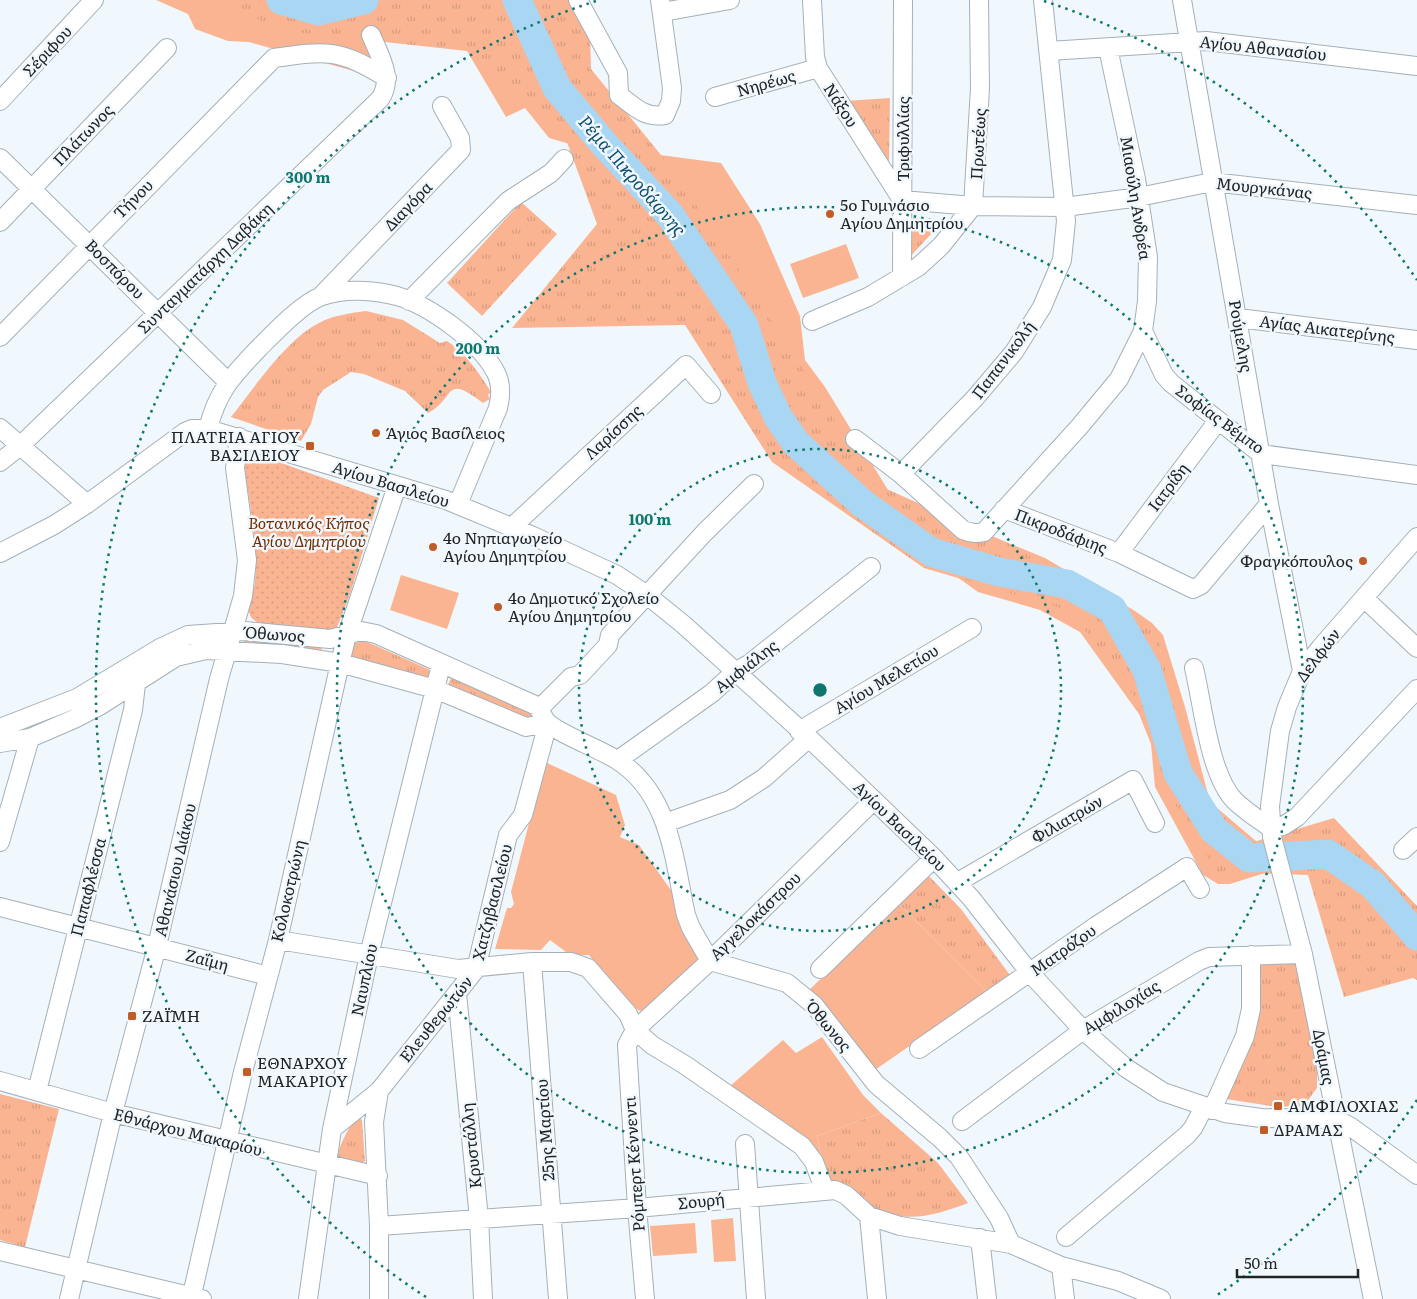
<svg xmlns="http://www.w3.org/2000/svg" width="1417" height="1299" viewBox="0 0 1417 1299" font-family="Literata,serif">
	<defs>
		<pattern id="park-tufts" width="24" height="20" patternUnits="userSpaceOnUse" patternTransform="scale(1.25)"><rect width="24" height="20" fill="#fbb492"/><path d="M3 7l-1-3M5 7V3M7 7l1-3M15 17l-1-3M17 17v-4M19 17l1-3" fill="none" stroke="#d79b7e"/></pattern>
		<pattern id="garden-dots" width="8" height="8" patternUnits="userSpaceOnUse" patternTransform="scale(1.25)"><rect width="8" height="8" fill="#fbb492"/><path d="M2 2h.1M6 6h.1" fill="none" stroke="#d79b7e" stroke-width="1.8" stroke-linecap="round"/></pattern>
	</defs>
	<rect width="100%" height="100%" fill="#f0f8fd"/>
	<path fill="#fbb492" d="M156,0H414L391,9L367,70L354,71L249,42L228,41L195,29L188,14Z
		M549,0L573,145L549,138L525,108L506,117L467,51Z
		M617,108L660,155L721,163L760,224L800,316L805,360L825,387L888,490L948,520L989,552L994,537L1045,558L1135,611L1152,623L1163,635L1185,707L1210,802L1256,841L1265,873L1230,884H1218L1203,875L1155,787L1151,744L1139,714L1080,632L1040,610L978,592L849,499Z
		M846,244L859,278L803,298L790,264Z
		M401,575L459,593L447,629L390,610Z
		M245,638L302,643L322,648L321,650L244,642Z
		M545,762L616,795L625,825L620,837L639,845L678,900L699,954L698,960L646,1009L640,1011L630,1005L589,955H570L550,940L541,950L495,949L507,908H511L514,904L511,892Z
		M899,904L987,992L875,1070L809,990Z
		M822,1037L863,1095L881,1113L817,1136L826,1179L729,1087L783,1040L796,1053Z
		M733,1218L736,1261L714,1262L711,1220Z
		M695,1223L697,1253L653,1256L650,1226Z"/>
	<path fill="url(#park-tufts)" d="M215,0H589L591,69L674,171L815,387L871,482L1014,546L1157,634L1193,785L1250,843L1334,818L1417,906V980L1413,978L1344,997L1308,875L1217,872L1165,788L1146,712L1071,611L924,568L772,462L685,325L512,328L597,224L560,123L467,51L285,31Z
		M890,98L889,162L887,163L845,101Z
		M521,202L557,234L482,316L447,283Z
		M908,218L944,220L908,259Z
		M366,311L403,320L440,343L447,341C466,353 479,373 491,392L488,395L490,399L483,403C443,372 456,399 428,413L405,391L364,374L351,372L323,390L318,397L311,424L301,441L231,417C254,388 288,337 321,322C335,315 351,313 366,311Z
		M365,641L428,669L431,671L430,677L425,678L354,658L350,655L355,643Z
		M451,678L531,713V717L527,719L448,685Z
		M928,875L961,909L1010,975L987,992L899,904Z
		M1295,960L1317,1066V1088L1306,1103L1297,1107L1271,1106L1226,1099L1255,962Z
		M0,1094L59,1109L25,1247L0,1240Z
		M881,1113L938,1163L968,1203C936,1215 905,1225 873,1207C869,1204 866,1199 862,1196C851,1189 839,1184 826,1179L817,1136Z
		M359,1117L362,1120L365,1161L361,1164L340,1162L336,1157C342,1143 347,1126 359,1117Z"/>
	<path fill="url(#garden-dots)" d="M262,456L379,498L350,594L336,630L305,629L257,622C240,612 254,597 255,581C258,543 249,502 244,464L249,458Z"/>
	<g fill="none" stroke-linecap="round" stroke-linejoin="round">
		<path stroke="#a8d6f3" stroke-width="29" d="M281,0L319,11L364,0
			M517,0L557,88L604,144L670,215L744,325L762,383L778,417L796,443L863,504L931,552L999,572L1067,584L1112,609L1147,670L1178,773L1214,830L1249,858L1328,854L1373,885L1417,936"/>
		<g stroke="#a4b0b8" stroke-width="20">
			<path id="minor" d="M578,0L618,73L619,95C635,107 644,118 665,115L671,101L672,88L660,0
				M812,0L815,57L818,68L902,200L973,206L1065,207L1139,197L1212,182L1417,205
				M1043,0L1066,221L1062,260L1042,307L1014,352L975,398L901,474L963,530C971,533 976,534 984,532L1080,426L1119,379L1143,331L1147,301L1148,257L1136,179L1108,48
				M1182,0L1269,504L1302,671
				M663,12L730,0
				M1049,51L1206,41L1417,66
				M715,97L818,68
				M0,101L94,0
				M0,158L228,382
				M0,222L167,48
				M902,277L903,0
				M321,296L461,150L460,138L442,106
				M409,301L508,201L551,173L564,159
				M1238,318L1417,340
				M812,321L868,297L918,267L941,246L973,206L980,88L979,0
				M1143,331L1164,375L1171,383L1261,454L1417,475
				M0,337L274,58C328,50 339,49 387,78
				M0,428L87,504
				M208,429C217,392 232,376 258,349C273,334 302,303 322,296C345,288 374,290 397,296C430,306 479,341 495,371C502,383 501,396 498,408L458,504
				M855,439L901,474
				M0,462L20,446L380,99C394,79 380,56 371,35
				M1004,509L1119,553L1193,589L1201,585L1269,504
				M512,527L686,365L711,394
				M0,553L54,525L87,504L185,432L192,429H208L446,500L533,536L617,575L647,595L684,625L809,738L934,858L971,898L1030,973L1083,1030L1126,1068L1163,1092L1225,1113L1261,1118L1336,1119L1351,1127L1417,1175
				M1119,553L1217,422
				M1364,598L1417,648
				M1194,668C1203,705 1209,773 1234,800C1245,811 1259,820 1271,828
				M539,709L571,677L580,675L608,645L610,635L705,532L754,484
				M0,728L77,698L160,648L188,635L245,631L330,639L361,631L376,634L537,706C540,711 543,717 547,722C557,733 602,750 617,760C670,793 674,860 686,915L691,928L710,961L787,983L814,1005L876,1084L940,1138L959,1157L999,1218L1011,1244L1061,1266L1118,1281L1161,1299
				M799,731L972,628
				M0,743L30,738L74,719L101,705L176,657L206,650L282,654L340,663L435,689L526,727L548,723
				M618,760L712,693L735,672L749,664L871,567
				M665,823L730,800L764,778L809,738
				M1271,828L1283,826L1297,817L1417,689
				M0,842L30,738
				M1403,850L1417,837
				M958,882L1133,780L1155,823
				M0,907L268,976
				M278,940L458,969L532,962H571L588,968L628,1014L635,1030L652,1045L685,1065L802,1146L814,1162L825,1191
				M532,962L558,1299
				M820,969L934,858
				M457,993L479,1219L483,1299
				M919,1049L1096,926L1187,867L1200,889
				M0,1081L113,1113L378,1176
				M37,1091L133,710L136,684
				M1212,1110L1245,1036L1251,1009V955
				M962,1121L1083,1030L1199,961L1209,957L1303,954
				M332,1129L379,1091
				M745,1144L756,1299
				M869,1216L877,1299
				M379,1226L637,1208L835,1190L846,1195L869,1216L900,1226L1011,1244
				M1066,1237L1187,1135L1193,1128L1204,1107
				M980,1238L987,1299
				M0,1251L202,1299
				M1061,1266L1065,1299
				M69,1299L113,1113L157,946L219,679L243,596L247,560L235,468L239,437
				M191,1299L243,1072L278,940L340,663L347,635L397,486
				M308,1299L332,1129L369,955L441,665
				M379,1299V1226L374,1122L379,1091L476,969L508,835L523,815L548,723
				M645,1299L637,1208L627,1045L635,1030L710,961L874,800
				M1373,1299L1303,954L1272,837L1270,806L1280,731L1287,707L1302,671L1321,647L1417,537"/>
		</g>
		<use href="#minor" stroke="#fff" stroke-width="18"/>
	</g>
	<g fill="none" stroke="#0f766e" stroke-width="2.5" stroke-dasharray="2.5 5">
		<circle cx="820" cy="690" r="241"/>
		<circle cx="820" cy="690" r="483"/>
		<path d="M1417 1100A724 724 0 0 1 1214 1297M426 1297A724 724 0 0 1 596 1M1044 1A724 724 0 0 1 1417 280"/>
	</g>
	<g fill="#c05d26" stroke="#f0f8fd" stroke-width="2">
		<circle cx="830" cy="214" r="5"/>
		<circle cx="376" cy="433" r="5"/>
		<rect x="305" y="441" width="10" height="10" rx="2.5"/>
		<circle cx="433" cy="547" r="5"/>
		<circle cx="1363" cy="561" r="5"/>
		<circle cx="498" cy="607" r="5"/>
		<rect x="127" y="1011" width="10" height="10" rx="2.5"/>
		<rect x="242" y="1067" width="10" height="10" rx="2.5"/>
		<rect x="1273" y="1101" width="10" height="10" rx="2.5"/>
		<rect x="1259" y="1125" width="10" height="10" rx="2.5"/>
	</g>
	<g text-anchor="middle" stroke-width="5" stroke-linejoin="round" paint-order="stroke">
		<g font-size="16" fill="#202427" stroke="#f0f8fd">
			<text transform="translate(1263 48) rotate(6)" y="6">Αγίου Αθανασίου</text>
			<text transform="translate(47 51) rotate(-47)" y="6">Σέριφου</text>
			<text transform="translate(766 83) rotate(-16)" y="6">Νηρέως</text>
			<text transform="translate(841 105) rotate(57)" y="6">Νάξου</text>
			<text transform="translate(83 135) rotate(-46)" y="6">Πλάτωνος</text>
			<text transform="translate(903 139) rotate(-90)" y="6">Τριφυλλίας</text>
			<text transform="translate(978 144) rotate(-87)" y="6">Πρωτέως</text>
			<text transform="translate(1264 188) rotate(6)" y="6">Μουργκάνας</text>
			<text transform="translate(1136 198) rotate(81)" y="6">Μιαούλη Ανδρέα</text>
			<text transform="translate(133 199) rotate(-45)" y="6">Τήνου</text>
			<text transform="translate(408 206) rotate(-46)" y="6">Διαγόρα</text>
			<text transform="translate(205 268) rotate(-44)" y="6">Συνταγματάρχη Δαβάκη</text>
			<text transform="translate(115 269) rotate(45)" y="6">Βοσπόρου</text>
			<text transform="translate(1327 329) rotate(7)" y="6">Αγίας Αικατερίνης</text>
			<text transform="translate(1241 336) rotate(80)" y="6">Ρούμελης</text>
			<text transform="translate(1003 360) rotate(-53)" y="6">Παπανικολή</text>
			<text transform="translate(1220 419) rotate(36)" y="6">Σοφίας Βέμπο</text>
			<text transform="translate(613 432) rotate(-43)" y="6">Λαρίσσης</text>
			<text transform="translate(391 484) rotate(17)" y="6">Αγίου Βασιλείου</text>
			<text transform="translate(1168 487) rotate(-53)" y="6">Ιατρίδη</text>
			<text transform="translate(1061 531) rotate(21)" y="6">Πικροδάφιης</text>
			<text transform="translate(275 634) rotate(4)" y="6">Όθωνος</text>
			<text transform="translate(1318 655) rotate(-53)" y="6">Δελφών</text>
			<text transform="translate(746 666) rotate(-38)" y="6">Αμφιάλης</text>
			<text transform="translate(886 679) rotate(-31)" y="6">Αγίου Μελετίου</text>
			<text transform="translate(1067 819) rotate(-30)" y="6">Φιλιατρών</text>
			<text transform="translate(900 826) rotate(44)" y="6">Αγίου Βασιλείου</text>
			<text transform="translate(175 870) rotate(-77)" y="6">Αθανάσιου Διάκου</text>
			<text transform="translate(88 887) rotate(-76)" y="6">Παπαφλέσσα</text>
			<text transform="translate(288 891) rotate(-77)" y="6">Κολοκοτρώνη</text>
			<text transform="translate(492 902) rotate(-76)" y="6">Χατζηβασιλείου</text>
			<text transform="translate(755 916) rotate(-44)" y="6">Αγγελοκάστρου</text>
			<text transform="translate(1063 950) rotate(-35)" y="6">Ματρόζου</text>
			<text transform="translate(207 960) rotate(15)" y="6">Ζαΐμη</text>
			<text transform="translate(364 980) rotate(-78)" y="6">Ναυπλίου</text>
			<text transform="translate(1121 1007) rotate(-32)" y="6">Αμφιλοχίας</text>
			<text transform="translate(436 1019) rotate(-51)" y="6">Ελευθερωτών</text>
			<text transform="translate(829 1026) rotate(50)" y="6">Όθωνος</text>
			<text transform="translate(1324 1057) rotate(79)" y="6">Δράμας</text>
			<text transform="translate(545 1130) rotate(-94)" y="6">25ης Μαρτίου</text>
			<text transform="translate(188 1132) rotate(14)" y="6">Εθνάρχου Μακαρίου</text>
			<text transform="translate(471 1146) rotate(-96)" y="6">Κρυστάλλη</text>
			<text transform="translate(634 1164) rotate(-94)" y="6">Ρόμπερτ Κέννεντι</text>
			<text transform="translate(701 1201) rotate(-6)" y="6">Σουρή</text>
		</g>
		<g font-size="16" fill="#202427" stroke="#f0f8fd" text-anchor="start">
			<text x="840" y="211">5ο Γυμνάσιο<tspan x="840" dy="18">Αγίου Δημητρίου</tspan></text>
			<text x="386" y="439">Άγιος Βασίλειος</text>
			<text x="300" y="443" text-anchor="end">ΠΛΑΤΕΙΑ ΑΓΙΟΥ<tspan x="300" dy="18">ΒΑΣΙΛΕΙΟΥ</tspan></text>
			<text x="443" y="544">4ο Νηπιαγωγείο<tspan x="443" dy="18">Αγίου Δημητρίου</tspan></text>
			<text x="1353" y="567" text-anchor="end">Φραγκόπουλος</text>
			<text x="508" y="604">4ο Δημοτικό Σχολείο<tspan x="508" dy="18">Αγίου Δημητρίου</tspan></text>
			<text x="142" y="1022">ΖΑΪ́ΜΗ</text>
			<text x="257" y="1069">ΕΘΝΑΡΧΟΥ<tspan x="257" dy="18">ΜΑΚΑΡΙΟΥ</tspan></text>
			<text x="1288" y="1112">ΑΜΦΙΛΟΧΙΑΣ</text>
			<text x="1274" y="1136">ΔΡΑΜΑΣ</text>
		</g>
		<g font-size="16" font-style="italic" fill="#722e02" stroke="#f0f8fd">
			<text x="309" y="529">Βοτανικός Κήπος<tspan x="309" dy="18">Αγίου Δημητρίου</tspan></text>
		</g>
		<g font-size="18" font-style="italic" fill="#0f4f6f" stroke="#f0f8fd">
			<text transform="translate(632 176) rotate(49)" y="6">Ρέμα Πικροδάφνης</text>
		</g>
	</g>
	<circle cx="820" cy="690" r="8" fill="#0f766e" stroke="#f0f8fd" stroke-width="2.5"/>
	<g font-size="15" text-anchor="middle" font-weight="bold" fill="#0f766e" stroke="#f0f8fd" stroke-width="5" stroke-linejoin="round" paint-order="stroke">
		<text x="308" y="183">300 m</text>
		<text x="478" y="354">200 m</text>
		<text x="650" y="525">100 m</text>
	</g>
	<path d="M1237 1269v8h121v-8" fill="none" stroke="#202427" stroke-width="2.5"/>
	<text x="1244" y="1269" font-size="15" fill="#202427" stroke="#f0f8fd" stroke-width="4" paint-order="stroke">50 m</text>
</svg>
